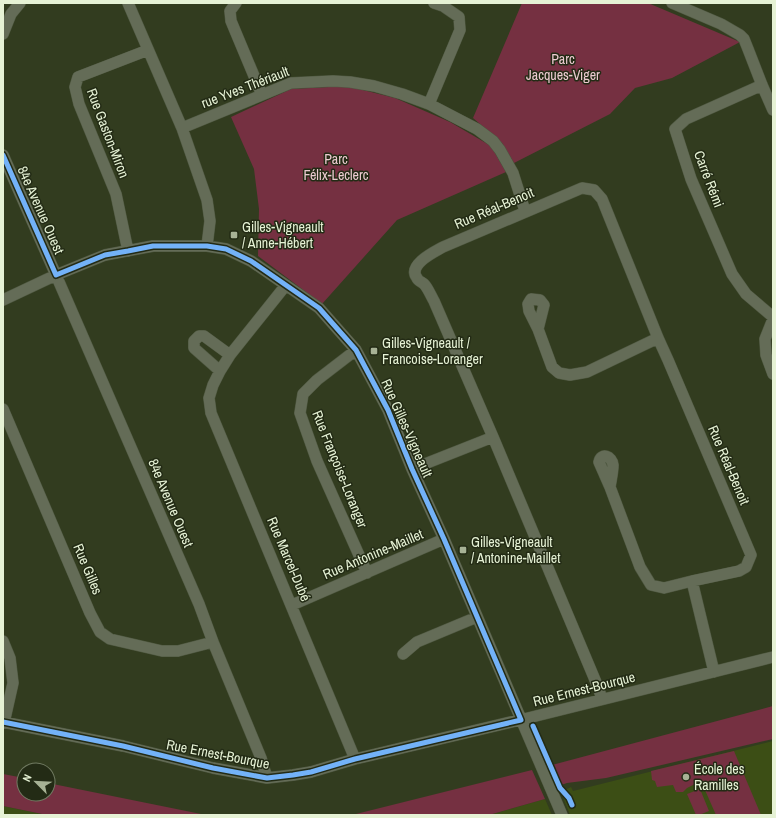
<svg xmlns="http://www.w3.org/2000/svg" width="776" height="818" viewBox="0 0 776 818" font-family="'Archivo Narrow',sans-serif">
	<rect width="100%" height="100%" fill="#323c1f"/>
	<path fill="#3c4e15" d="M773,741V815H570L561,792L571,787L573,791Z
		M545,799L552,815H489Z
		M3,806L47,815H3Z"/>
	<path fill="#753041" d="M522,3H648L740,42L672,78L635,88L610,114L514,163L502,143L473,118Z
		M347,86L395,98L450,122L491,146L506,172L397,220L322,304L258,256L259,209L254,169L231,117L291,89Z
		M773,706V739L606,778L567,783L561,785L552,765Z
		M734,751L761,815H716L701,781L687,788L683,792H676L673,785L657,787L655,781L652,780L651,771Z
		M532,770L545,799L489,815H442V814L438,815H352Z
		M3,774L24,778V794H48V783L206,815H47L3,806Z
		M700,789L709,811L699,815H696L687,794Z"/>
	<g fill="none" stroke-linecap="round" stroke-linejoin="round">
		<g stroke="#4f5841" stroke-width="12">
			<path id="minor" d="M128,3L182,128L207,200L210,221L207,246
				M236,3L230,11L231,21L262,95
				M672,3L721,24L740,35L744,39L748,49L762,85L773,110
				M3,34L11,14L20,3
				M762,85L686,119L675,129L691,179L732,274L746,294L773,317
				M429,104L460,30L459,17L443,6L434,3
				M182,128L291,83L333,81L350,82L374,86L402,94L429,104L477,129L493,141L500,150L513,173L525,211
				M3,155L56,275L199,604L213,642L261,758L267,778
				M128,251L116,194L79,104L75,87L78,77L148,50
				M286,285L230,355L220,371L213,385L209,398L211,413L355,759
				M3,300L56,275L105,255L153,246H207L226,249L251,261L319,308L356,350L388,410L412,469L444,539L562,815
				M773,319L765,339L766,355L773,374
				M538,329L544,305L540,300L531,299L528,304L529,311L538,329L552,367L559,373L570,375L587,372L658,338
				M356,350L317,380L303,394L300,413L317,461L367,573
				M220,371L194,348V341L199,336H204L230,355
				M3,409L90,613L100,632L110,639L162,651H178L213,642
				M412,469L493,437
				M692,581L714,672
				M292,605L444,539
				M3,641L10,658L13,683L4,723
				M403,654L417,642L477,617
				M602,699L598,687L493,437L434,301C431,296 428,288 424,284C422,282 418,281 417,278C407,265 434,252 443,247L582,188L594,190L602,199L658,338L668,360L751,555L746,567L739,571L692,581L664,588L651,585L640,567L610,487L599,462C601,452 612,456 613,465C613,472 611,480 610,487
				M3,722L123,746L213,768L267,778L293,775L311,772L355,759L528,718L773,657"/>
		</g>
		<use href="#minor" stroke="#646c57" stroke-width="11"/>
		<g stroke="#232b15" stroke-width="8">
			<path id="cycleway" d="M3,155L56,275L105,255L128,251L153,246H207L226,249L251,261L319,308L356,350L388,410L412,469L444,539L521,720L355,759L311,772L293,775L267,778L213,768L123,746L3,722
				M533,726L560,788L569,798L572,805"/>
		</g>
		<use href="#cycleway" stroke="#73b2f8" stroke-width="5"/>
	</g>
	<g fill="#a7b295" stroke="#232b15" stroke-width="1.5">
		<rect x="230" y="231" width="8" height="8" rx="2"/>
		<rect x="370" y="347" width="8" height="8" rx="2"/>
		<rect x="459" y="546" width="8" height="8" rx="2"/>
		<circle cx="686" cy="777" r="4"/>
	</g>
	<g text-anchor="middle" stroke-width="3" stroke-linejoin="round" paint-order="stroke">
		<g font-size="14" fill="#edcbd1" stroke="#232b15">
			<text x="563" y="64">Parc<tspan x="563" dy="16">Jacques-Viger</tspan></text>
			<text x="336" y="164">Parc<tspan x="336" dy="16">Félix-Leclerc</tspan></text>
		</g>
		<g font-size="14" fill="#e6f2d5" stroke="#232b15">
			<text transform="translate(245 87) rotate(-21)" y="5">rue Yves Thériault</text>
			<text transform="translate(108 133) rotate(69)" y="5">Rue Gaston-Miron</text>
			<text transform="translate(709 179) rotate(69)" y="5">Carré Rémi</text>
			<text transform="translate(494 208) rotate(-23)" y="5">Rue Réal-Benoit</text>
			<text transform="translate(41 210) rotate(66)" y="5">84e Avenue Ouest</text>
			<text transform="translate(407 428) rotate(66)" y="5">Rue Gilles-Vigneault</text>
			<text transform="translate(729 465) rotate(67)" y="5">Rue Réal-Benoit</text>
			<text transform="translate(340 469) rotate(68)" y="5">Rue Françoise-Loranger</text>
			<text transform="translate(171 503) rotate(67)" y="5">84e Avenue Ouest</text>
			<text transform="translate(373 554) rotate(-23)" y="5">Rue Antonine-Maillet</text>
			<text transform="translate(289 559) rotate(67)" y="5">Rue Marcel-Dubé</text>
			<text transform="translate(88 569) rotate(67)" y="5">Rue Gilles</text>
			<text transform="translate(584 689) rotate(-14)" y="5">Rue Ernest-Bourque</text>
			<text transform="translate(218 754) rotate(11)" y="5">Rue Ernest-Bourque</text>
		</g>
		<g font-size="14" fill="#e6f2d5" stroke="#232b15" text-anchor="start">
			<text x="242" y="232">Gilles-Vigneault<tspan x="242" dy="16">/ Anne-Hébert</tspan></text>
			<text x="382" y="348">Gilles-Vigneault /<tspan x="382" dy="16">Francoise-Loranger</tspan></text>
			<text x="471" y="547">Gilles-Vigneault<tspan x="471" dy="16">/ Antonine-Maillet</tspan></text>
			<text x="694" y="774">École des<tspan x="694" dy="16">Ramilles</tspan></text>
		</g>
	</g>
	<rect width="776" height="818" fill="none" stroke="#e6f2d5" stroke-width="8"/>
	<g transform="translate(36 782) rotate(294)"><circle r="19" fill="#232b15" stroke="#717b62"/>
	<path d="M0-3L7 15L0 10L-7 15Z" fill="#a7b295"/>
	<text y="-6" font-size="11" font-weight="bold" text-anchor="middle" fill="#e6f2d5">N</text>
	</g>
</svg>
